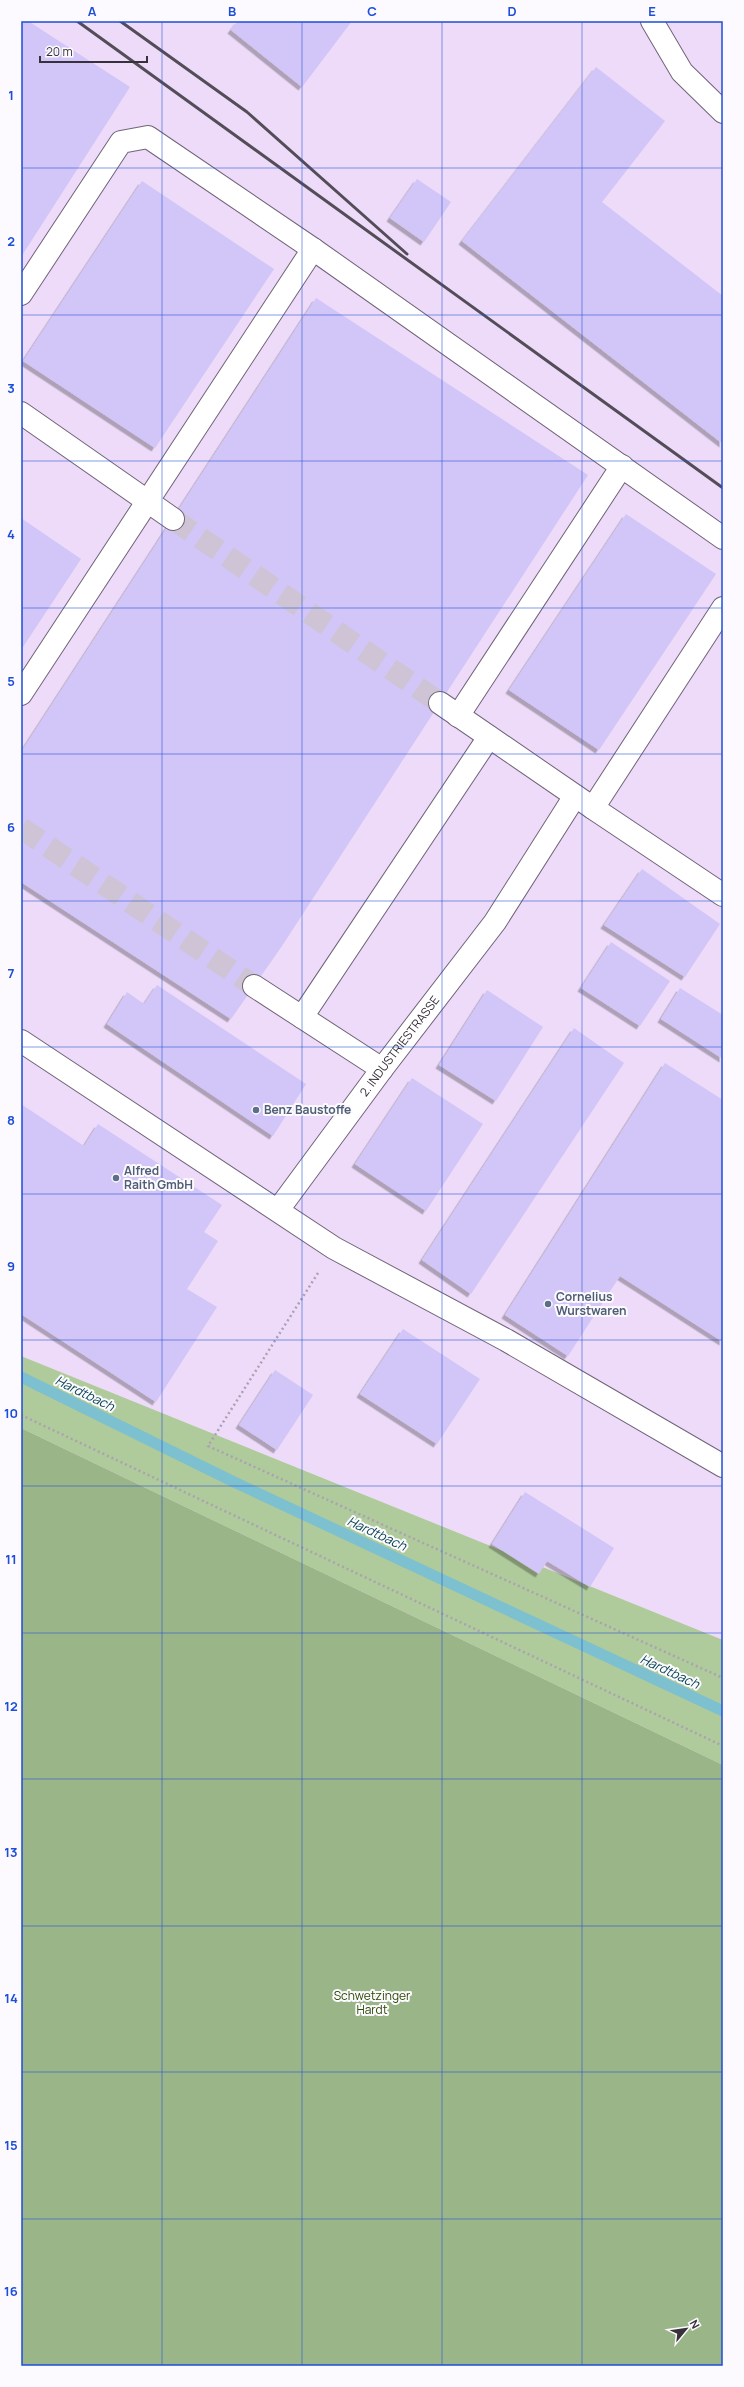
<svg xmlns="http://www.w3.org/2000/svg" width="744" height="2387" viewBox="0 0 744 2387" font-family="Manrope,sans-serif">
	<defs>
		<filter id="shadow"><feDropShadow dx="-3.5" dy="3.5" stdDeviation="0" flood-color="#0004"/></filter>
	</defs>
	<rect width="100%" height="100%" fill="#f5e9fc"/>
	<path fill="#eddbf9" d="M21,21H723V1640L21,1356Z"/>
	<path fill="#afca9b" d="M21,1356L723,1640V1765L21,1428Z"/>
	<path fill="#9ab587" d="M21,1428L723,1765V2366H21Z"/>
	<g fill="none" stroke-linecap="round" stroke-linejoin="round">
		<path stroke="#7dc0cf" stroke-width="11" d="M21,1377L234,1482L723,1711"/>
	</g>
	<path fill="#d2c5f8" filter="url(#shadow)" d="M21,21H28L130,87L21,257Z
		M238,21H352L302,87L231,30Z
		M596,67L665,121L602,202L723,296V444L462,241Z
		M417,179L451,202L424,242L390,218Z
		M142,181L274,269L155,448L23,361Z
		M316,298L588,475L282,946L231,1019L21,882V752Z
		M626,514L716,574L599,750L509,690Z
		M21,518L81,559L21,650Z
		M642,869L720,924L685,977L604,925Z
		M611,942L670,981L640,1026L581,988Z
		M157,985L306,1084L273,1136L107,1024L127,992L144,1004Z
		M680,988L723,1015V1059L661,1019Z
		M487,990L543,1027L496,1101L439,1065Z
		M574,1028L624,1063L471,1294L422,1260Z
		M665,1063L723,1100V1342L620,1276L568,1356L505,1315Z
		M412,1078L483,1124L426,1211L355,1164Z
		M21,1104L84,1146L98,1124L222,1205L204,1232L218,1241L187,1289L217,1307L156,1402L21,1314Z
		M403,1329L480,1379L437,1444L360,1394Z
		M275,1370L313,1395L277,1450L239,1425Z
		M525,1492L614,1548L590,1587L547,1561L539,1574L492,1544Z"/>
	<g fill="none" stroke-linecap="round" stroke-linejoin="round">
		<path stroke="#cfc4d5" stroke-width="22" stroke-dasharray="22 11" stroke-linecap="butt" d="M173,519L440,703
			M21,828L254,986"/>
		<g stroke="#706478" stroke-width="24">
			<g id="minor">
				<path d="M652,21L682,72L723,112"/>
				<path d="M21,294L121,142L148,137L313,249L723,538"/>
				<path d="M21,413L173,519"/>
				<path d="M21,694L313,249"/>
				<path d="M440,703L593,808L723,608"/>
				<path d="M458,716L622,466"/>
				<path d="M593,808L723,895"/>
				<path d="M254,986L382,1069"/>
				<path d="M302,1017L489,737"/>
				<path d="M21,1041L334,1248L506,1340L723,1466"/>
				<path id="s1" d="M278,1210L382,1069L495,922L575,796"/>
			</g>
		</g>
		<path stroke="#aba2b1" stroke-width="2.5" stroke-dasharray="2 3" stroke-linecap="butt" d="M318,1273L208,1446L723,1678
			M21,1415L723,1746"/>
		<use href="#minor" stroke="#fff" stroke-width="22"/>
		<path stroke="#534d58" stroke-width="3" d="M77,21L723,488
			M120,21L247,112L407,254"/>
	</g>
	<path fill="none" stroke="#1d4ed8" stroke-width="1" stroke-opacity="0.55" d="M162,21V2366M302,21V2366M442,21V2366M582,21V2366M21,168H723M21,315H723M21,461H723M21,608H723M21,754H723M21,901H723M21,1047H723M21,1194H723M21,1340H723M21,1486H723M21,1633H723M21,1779H723M21,1926H723M21,2072H723M21,2219H723"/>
	<g fill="#5c6f8a" stroke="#fdfaff" stroke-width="1.5">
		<circle cx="256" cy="1110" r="4"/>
		<circle cx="116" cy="1178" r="4"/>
		<circle cx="548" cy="1304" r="4"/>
	</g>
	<g text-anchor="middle" stroke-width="4" stroke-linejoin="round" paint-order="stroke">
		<g font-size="12" fill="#36313a" stroke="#fdfaff">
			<text dy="4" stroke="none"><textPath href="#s1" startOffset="204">2. INDUSTRIESTRASSE</textPath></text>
		</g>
		<g font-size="12" font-weight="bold" fill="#4e5e75" stroke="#fdfaff" text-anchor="start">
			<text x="264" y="1114">Benz Baustoffe</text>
			<text x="124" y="1175">Alfred<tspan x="124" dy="14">Raith GmbH</tspan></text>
			<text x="556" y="1301">Cornelius<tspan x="556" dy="14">Wurstwaren</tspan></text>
		</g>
		<g font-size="12" fill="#2a4a02" stroke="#fdfaff">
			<text x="372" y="2000">Schwetzinger<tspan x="372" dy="14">Hardt</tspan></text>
		</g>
		<g font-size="13" font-style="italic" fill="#074652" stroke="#fdfaff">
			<text transform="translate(85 1393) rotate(26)" y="5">Hardtbach</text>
			<text transform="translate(377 1533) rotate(25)" y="5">Hardtbach</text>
			<text transform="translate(670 1671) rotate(25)" y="5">Hardtbach</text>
		</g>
	</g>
	<rect width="744" height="2387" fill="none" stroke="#fdfaff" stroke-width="44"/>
	<g transform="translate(686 2329) rotate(61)" stroke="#fdfaff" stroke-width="3" paint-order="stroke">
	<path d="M0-3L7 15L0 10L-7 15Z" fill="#36313a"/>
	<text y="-6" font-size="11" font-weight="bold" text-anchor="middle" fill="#36313a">N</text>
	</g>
	<path d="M40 56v6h107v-6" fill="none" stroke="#36313a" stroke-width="2"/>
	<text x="46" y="56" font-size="12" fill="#36313a" stroke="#fdfaff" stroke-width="3" paint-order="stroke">20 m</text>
	<rect x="22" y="22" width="700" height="2343" fill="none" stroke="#1d4ed8" stroke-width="1.5"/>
	<g font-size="13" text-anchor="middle" font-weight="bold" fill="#1d4ed8">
		<text x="92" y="16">A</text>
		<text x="232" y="16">B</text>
		<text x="372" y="16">C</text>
		<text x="512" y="16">D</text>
		<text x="652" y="16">E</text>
		<text x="11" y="100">1</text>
		<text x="11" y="246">2</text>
		<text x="11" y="393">3</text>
		<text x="11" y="539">4</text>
		<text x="11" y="686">5</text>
		<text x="11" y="832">6</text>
		<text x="11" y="978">7</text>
		<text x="11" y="1125">8</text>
		<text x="11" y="1271">9</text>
		<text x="11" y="1418">10</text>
		<text x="11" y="1564">11</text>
		<text x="11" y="1711">12</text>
		<text x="11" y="1857">13</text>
		<text x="11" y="2003">14</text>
		<text x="11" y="2150">15</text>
		<text x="11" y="2296">16</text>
	</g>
</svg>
